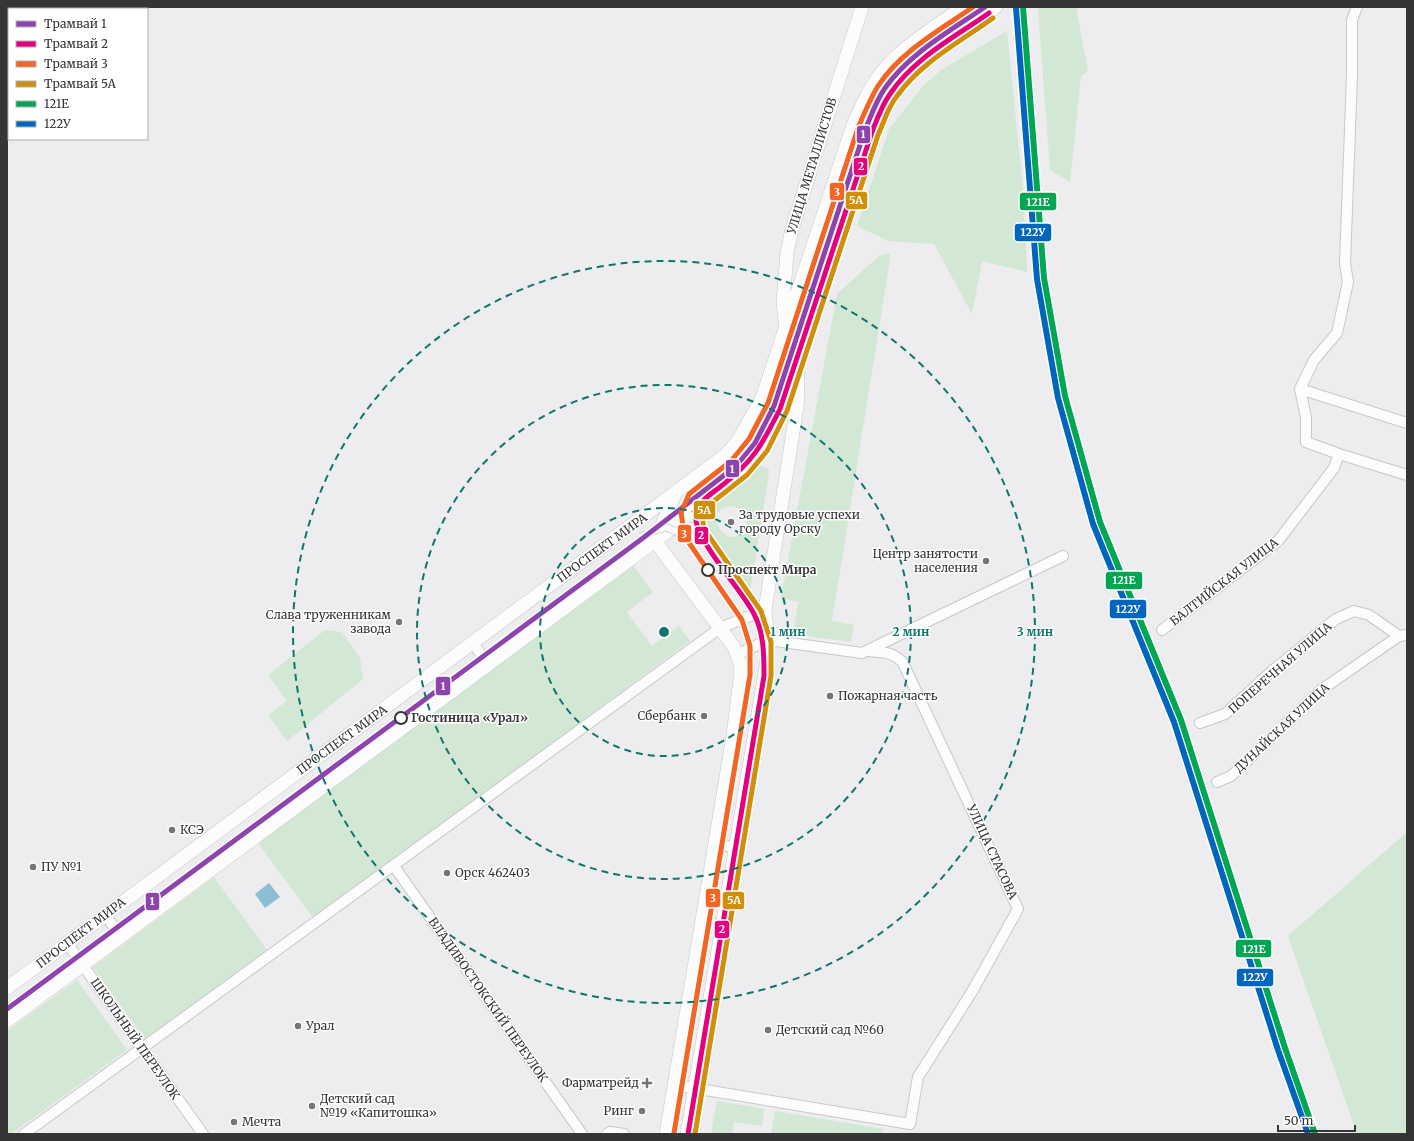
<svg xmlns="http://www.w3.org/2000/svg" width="1414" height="1141" viewBox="0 0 1414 1141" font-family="Merriweather,serif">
	<rect width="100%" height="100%" fill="#edecee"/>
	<path fill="#d2e7d4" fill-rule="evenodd" d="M1041,7H1076L1088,71L1081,76L1070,182L1050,170L1038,9Z
		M1007,31L1023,191L1027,272L982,261L972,314L934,244L888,241L857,226L889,129L924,85L941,70Z
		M891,253L832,621L854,625L851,642L793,634L798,602L781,598L837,294L879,256Z
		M760,465L769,470L768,479L750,592L737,584L701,535L706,530L698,522L752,468ZM733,506C742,509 750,517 745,527C732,557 695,510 733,506Z
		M633,565L653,592L627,612L652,646L679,626L690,641L314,919L258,843Z
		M325,630L342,632L360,658L363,679L287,741L268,715L287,701L268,675Z
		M1407,832V1134H1357L1288,936Z
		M214,877L267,950L145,1039L93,967Z
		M77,980L127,1050L11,1134H7V1031Z
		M717,1101L764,1109L762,1126L734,1122L732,1134H711Z
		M775,1111L883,1129L882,1134H771Z"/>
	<path fill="#8dbed3" d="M269,883L280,897L265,908L255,894Z"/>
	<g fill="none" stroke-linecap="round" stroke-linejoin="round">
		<g stroke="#c9c8c9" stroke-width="12">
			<path id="minor" d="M1300,389L1407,423
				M1339,454L1306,442V417L1300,389L1314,360L1337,333L1348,282L1345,263L1352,75V20L1357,7
				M1162,630L1278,541L1334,468L1339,454L1407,475
				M473,643L488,664
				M738,654L768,640L862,653L1063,556
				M1200,723L1225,714L1272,671L1336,619L1354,611L1369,615L1399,636
				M1217,782L1231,776L1321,690L1399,636L1407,635
				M715,844L735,847
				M394,866L582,1134
				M105,915L121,936
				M702,922L722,926
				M67,943L203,1134
				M675,1085L910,1124L918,1077L973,990L1018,909L903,663C894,652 882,652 868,651
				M24,1134L720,628L765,610
				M607,1134L610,1132L624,1134"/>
		</g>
		<g stroke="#c9c8c9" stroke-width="14">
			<path id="major" d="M656,539L675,494
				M655,541L734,647L740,663L741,672L733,736L666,1134
				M7,988L727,454L739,439L762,398L853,125C860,110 866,94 876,80C897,49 933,29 963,7
				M7,1021L655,541C685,518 717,496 744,469C760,453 771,430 781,410L873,125C878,113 883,102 890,92C910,62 965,29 996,7
				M687,1134L767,661L768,640L765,610L798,400L797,356L786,329L783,302L787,253L792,229L862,7"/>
		</g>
		<use href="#minor" stroke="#fcfcfc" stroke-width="10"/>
		<use href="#major" stroke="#fcfcfc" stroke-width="13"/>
		<path stroke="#d0cfd0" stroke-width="1" d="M639,533L668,524L691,534
			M643,538L666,531L685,540"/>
		<g stroke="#d0cfd0" stroke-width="4.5">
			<path id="rail" d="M1017,7L1043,318L1055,384L1068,435L1096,532L1174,724L1307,1134"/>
		</g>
		<use href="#rail" stroke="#fff" stroke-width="3" stroke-dasharray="9" stroke-linecap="butt"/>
		<g stroke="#fff" stroke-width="9">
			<path id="rail-1" d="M1023,7L1044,278L1065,396L1100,522L1181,720L1285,1048L1315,1134"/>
		</g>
		<g stroke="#fff" stroke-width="9">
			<path id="rail-2" d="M1016,8L1037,279L1058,398L1093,524L1174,722L1278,1050L1308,1134"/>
		</g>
		<use href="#rail-1" stroke="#00a651" stroke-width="6"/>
		<use href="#rail-2" stroke="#0065bd" stroke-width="6"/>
		<g stroke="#fff" stroke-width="8">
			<path id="tram-1" d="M7,1009L643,538L736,466L755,443L774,406L865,130C871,116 876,101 885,88C910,53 950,31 985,7"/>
		</g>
		<g stroke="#fff" stroke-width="8">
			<path id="tram-2" d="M688,1134L764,676C764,655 764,633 754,614C743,591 690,535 696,513C699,501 711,494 720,487C753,462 762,445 780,409L872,132C877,119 882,105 890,94C914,58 955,37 989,13"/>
		</g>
		<g stroke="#fff" stroke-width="8">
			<path id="tram-3" d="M674,1133L750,675V646L742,620L685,537L681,513L689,494L731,461L749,439L768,403L858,128C864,114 870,99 878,86C901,51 940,30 973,7"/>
		</g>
		<g stroke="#fff" stroke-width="8">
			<path id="tram-4" d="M695,1134L771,676V642L761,611L704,529L702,515L705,508L747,475L767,451L787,411L878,135C884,122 888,107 897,96C921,62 960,42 993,18"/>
		</g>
		<use href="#tram-1" stroke="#8e44ad" stroke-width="5"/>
		<use href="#tram-2" stroke="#e5007d" stroke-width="5"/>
		<use href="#tram-3" stroke="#f26522" stroke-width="5"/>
		<use href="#tram-4" stroke="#d08f0b" stroke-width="5"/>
	</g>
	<g fill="none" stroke="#0f766e" stroke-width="2" stroke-dasharray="7 5">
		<circle cx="664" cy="632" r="124"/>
		<circle cx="664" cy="632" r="247"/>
		<circle cx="664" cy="632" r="371"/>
	</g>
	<g fill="#767576" stroke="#fff" stroke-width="1.5">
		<circle cx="731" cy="522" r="4"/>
		<circle cx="986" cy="561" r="4"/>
		<circle cx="399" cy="622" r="4"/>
		<circle cx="830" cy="696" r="4"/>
		<circle cx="704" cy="716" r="4"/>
		<circle cx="172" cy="830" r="4"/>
		<circle cx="33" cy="867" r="4"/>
		<circle cx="447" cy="873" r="4"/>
		<circle cx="298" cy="1026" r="4"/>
		<circle cx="768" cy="1030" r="4"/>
		<path d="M645 1077h4v4h4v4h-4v4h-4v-4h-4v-4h4z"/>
		<circle cx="312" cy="1106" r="4"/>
		<circle cx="642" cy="1111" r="4"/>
		<circle cx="234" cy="1122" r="4"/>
	</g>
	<g fill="#fff" stroke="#363536" stroke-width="2">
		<circle cx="708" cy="570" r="6"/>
		<circle cx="401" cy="718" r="6"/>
	</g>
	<g text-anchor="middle" stroke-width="3" stroke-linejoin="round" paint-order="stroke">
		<g font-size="12" fill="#363536" stroke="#fff">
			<text transform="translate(812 166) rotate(-73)" y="4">УЛИЦА МЕТАЛЛИСТОВ</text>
			<text transform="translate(602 548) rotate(-36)" y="4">ПРОСПЕКТ МИРА</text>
			<text transform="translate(1224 582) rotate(-38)" y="4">БАЛТИЙСКАЯ УЛИЦА</text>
			<text transform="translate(1280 668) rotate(-41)" y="4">ПОПЕРЕЧНАЯ УЛИЦА</text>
			<text transform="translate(1282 728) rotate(-43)" y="4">ДУНАЙСКАЯ УЛИЦА</text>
			<text transform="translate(342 740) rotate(-36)" y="4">ПРОСПЕКТ МИРА</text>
			<text transform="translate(992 852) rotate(65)" y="4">УЛИЦА СТАСОВА</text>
			<text transform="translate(81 933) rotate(-37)" y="4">ПРОСПЕКТ МИРА</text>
			<text transform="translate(488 1000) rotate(55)" y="4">ВЛАДИВОСТОКСКИЙ ПЕРЕУЛОК</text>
			<text transform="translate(135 1039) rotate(55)" y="4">ШКОЛЬНЫЙ ПЕРЕУЛОК</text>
		</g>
		<g font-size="12" fill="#363536" stroke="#fff" text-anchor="start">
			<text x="739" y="519">За трудовые успехи<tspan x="739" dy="14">городу Орску</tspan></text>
			<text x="978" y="558" text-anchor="end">Центр занятости<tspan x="978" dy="14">населения</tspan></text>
			<text x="391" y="619" text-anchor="end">Слава труженникам<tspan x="391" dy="14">завода</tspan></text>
			<text x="838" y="700">Пожарная часть</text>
			<text x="696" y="720" text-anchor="end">Сбербанк</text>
			<text x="180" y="834">КСЭ</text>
			<text x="41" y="871">ПУ №1</text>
			<text x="455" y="877">Орск 462403</text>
			<text x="306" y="1030">Урал</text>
			<text x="776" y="1034">Детский сад №60</text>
			<text x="639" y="1087" text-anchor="end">Фарматрейд</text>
			<text x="320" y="1103">Детский сад<tspan x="320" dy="14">№19 «Капитошка»</tspan></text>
			<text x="634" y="1115" text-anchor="end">Ринг</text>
			<text x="242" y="1126">Мечта</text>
		</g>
		<g font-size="12" font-weight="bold" fill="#363536" stroke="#fff" text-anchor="start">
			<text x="718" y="574">Проспект Мира</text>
			<text x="411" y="722">Гостиница «Урал»</text>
		</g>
	</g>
	<circle cx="664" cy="632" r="6" fill="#0f766e" stroke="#fff" stroke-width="2"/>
	<g font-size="12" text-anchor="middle" font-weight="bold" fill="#0f766e" stroke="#fff" stroke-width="3" stroke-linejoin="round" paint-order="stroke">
		<text x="788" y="636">1 мин</text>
		<text x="911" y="636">2 мин</text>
		<text x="1035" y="636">3 мин</text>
	</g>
	<g stroke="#fff" stroke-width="1.5">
		<rect x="856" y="125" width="15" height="19" rx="4" fill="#8e44ad"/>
		<rect x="853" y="157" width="15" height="19" rx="4" fill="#e5007d"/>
		<rect x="829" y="182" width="16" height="19" rx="4" fill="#f26522"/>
		<rect x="845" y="191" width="23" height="19" rx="4" fill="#d08f0b"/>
		<rect x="1019" y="192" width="38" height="19" rx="4" fill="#00a651"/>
		<rect x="1014" y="223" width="38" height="19" rx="4" fill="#0065bd"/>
		<rect x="725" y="459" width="15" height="19" rx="4" fill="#8e44ad"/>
		<rect x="693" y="500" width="23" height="20" rx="4" fill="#d08f0b"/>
		<rect x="677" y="524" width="15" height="19" rx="4" fill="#f26522"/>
		<rect x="694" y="526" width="15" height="19" rx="4" fill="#e5007d"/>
		<rect x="1105" y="571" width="38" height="19" rx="4" fill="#00a651"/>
		<rect x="1109" y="599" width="38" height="20" rx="4" fill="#0065bd"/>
		<rect x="435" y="676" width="16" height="20" rx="4" fill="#8e44ad"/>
		<rect x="705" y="888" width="16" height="20" rx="4" fill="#f26522"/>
		<rect x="722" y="891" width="23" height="19" rx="4" fill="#d08f0b"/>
		<rect x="145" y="892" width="15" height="19" rx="4" fill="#8e44ad"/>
		<rect x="714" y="920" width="16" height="19" rx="4" fill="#e5007d"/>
		<rect x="1235" y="939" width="37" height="19" rx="4" fill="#00a651"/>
		<rect x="1236" y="968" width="38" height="19" rx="4" fill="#0065bd"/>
	</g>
	<g font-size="11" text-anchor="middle" font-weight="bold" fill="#fff">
		<text x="863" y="138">1</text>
		<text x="861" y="170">2</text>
		<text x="837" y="196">3</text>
		<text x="856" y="204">5А</text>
		<text x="1038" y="206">121Е</text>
		<text x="1033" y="236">122У</text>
		<text x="732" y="473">1</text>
		<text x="704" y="514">5А</text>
		<text x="684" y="538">3</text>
		<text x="701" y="539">2</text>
		<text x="1124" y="584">121Е</text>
		<text x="1128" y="613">122У</text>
		<text x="443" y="690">1</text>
		<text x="713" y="902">3</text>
		<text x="734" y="904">5А</text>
		<text x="152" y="905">1</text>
		<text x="722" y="933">2</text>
		<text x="1254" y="953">121Е</text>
		<text x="1255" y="981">122У</text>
	</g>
	<rect width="1414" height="1141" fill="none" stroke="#363536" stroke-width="16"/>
	<rect x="8" y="8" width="140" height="132" fill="#ffffff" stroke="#afaeaf"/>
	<rect x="16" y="21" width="20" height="6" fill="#8e44ad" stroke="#afaeaf"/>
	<text x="44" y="28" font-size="12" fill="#363536">Трамвай 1</text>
	<rect x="16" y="41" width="20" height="6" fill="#e5007d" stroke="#afaeaf"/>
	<text x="44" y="48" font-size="12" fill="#363536">Трамвай 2</text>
	<rect x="16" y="61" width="20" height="6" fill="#f26522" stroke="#afaeaf"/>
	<text x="44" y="68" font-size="12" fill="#363536">Трамвай 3</text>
	<rect x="16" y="81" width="20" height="6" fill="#d08f0b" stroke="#afaeaf"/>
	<text x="44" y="88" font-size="12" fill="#363536">Трамвай 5А</text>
	<rect x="16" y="101" width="20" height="6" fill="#00a651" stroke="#afaeaf"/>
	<text x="44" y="108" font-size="12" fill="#363536">121Е</text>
	<rect x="16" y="121" width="20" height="6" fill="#0065bd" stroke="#afaeaf"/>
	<text x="44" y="128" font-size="12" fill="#363536">122У</text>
	<path d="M1278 1125v6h77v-6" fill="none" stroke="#363536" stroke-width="2"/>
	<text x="1284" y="1125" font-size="12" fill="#363536" stroke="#ffffff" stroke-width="3" paint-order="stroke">50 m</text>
</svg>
